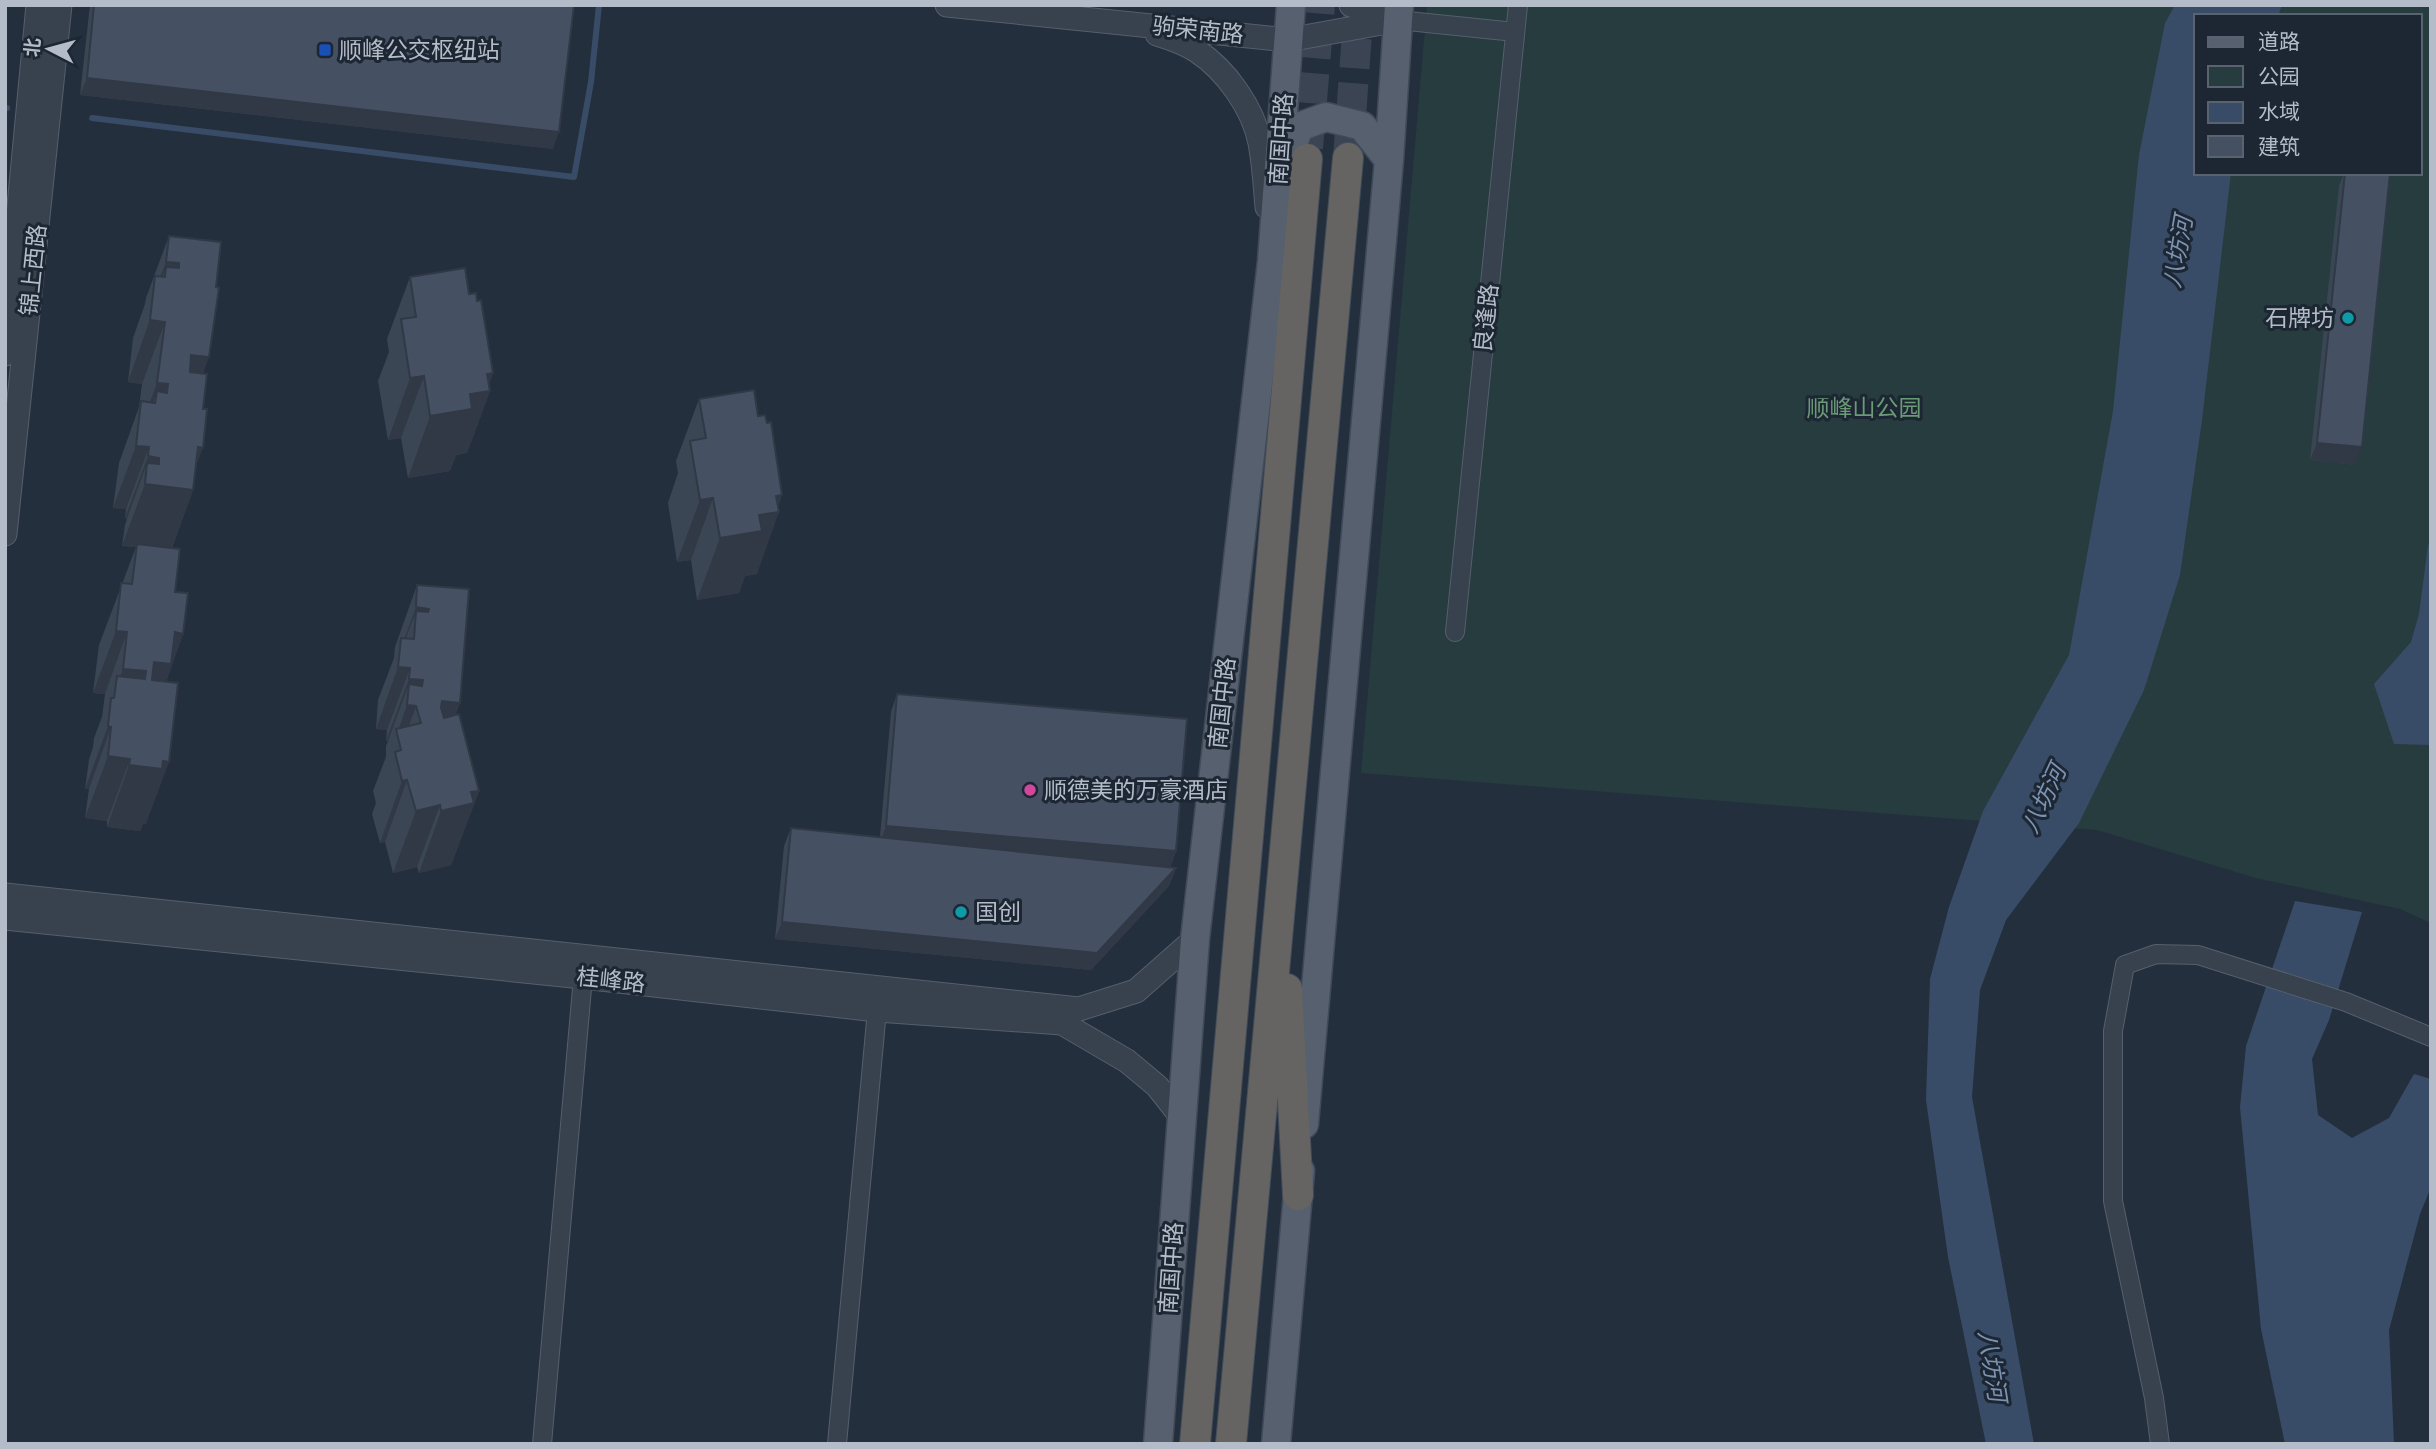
<svg xmlns="http://www.w3.org/2000/svg" width="2436" height="1449" viewBox="0 0 2436 1449" font-family="Arial,'Noto Sans SC',sans-serif">
	<rect width="100%" height="100%" fill="#242f3e"/>
	<path fill="#263c3f" fill-rule="evenodd" d="M1427,5H2431V923L2400,909L2256,878L2097,830L1361,773ZM2196,16H2420V173H2196Z"/>
	<path fill="#394c67" d="M2175,5H2282L2278,16H2196V173H2231L2202,420L2180,575L2144,690L2079,823L2006,920L1980,990L1972,1097L2034,1444H1986L1948,1257L1926,1100L1930,979L1949,907L1983,811L2069,655L2113,411L2139,155L2165,23Z
		M2431,543V745L2394,744L2374,684L2411,642L2419,614L2428,545Z
		M2295,901L2362,912L2329,1020L2312,1059L2318,1115L2352,1138L2389,1118L2414,1074L2431,1079V1187L2420,1214L2389,1330L2394,1444H2285L2261,1329L2240,1107L2246,1046Z"/>
	<g fill="none" stroke-linecap="round" stroke-linejoin="round">
		<path stroke="#394c67" stroke-width="6" d="M5,108H7
			M92,118L574,177L591,82L599,5"/>
		<path stroke="#3a4453" stroke-width="30" stroke-dasharray="30 15" stroke-linecap="butt" d="M1308,148L1320,5
			M1348,158L1359,5"/>
		<g stroke="#565f6c" stroke-width="20">
			<path id="minor" d="M1398,20L1515,32
				M1455,632L1518,5
				M542,1444L583,977
				M837,1444L877,1010
				M2160,1444L2154,1398L2113,1201V1031L2125,965L2156,954L2198,955L2346,1002L2431,1037"/>
		</g>
		<g stroke="#565f6c" stroke-width="25">
			<path id="tertiary" d="M947,5L1288,40L1398,20
				M1351,5L1395,19
				M1157,34C1170,38 1185,43 1197,51C1226,70 1253,108 1260,143C1264,164 1265,185 1267,207
				M5,354L38,5
				M5,534L60,5
				M5,895L1079,1009L1136,991L1195,939
				M5,918L583,977L877,1010L1062,1023L1127,1061L1157,1086L1183,1119"/>
		</g>
		<g stroke="#414a57" stroke-width="31">
			<path id="primary" d="M1288,159L1299,127L1326,117L1362,126L1389,160
				M1304,1124L1389,160L1399,5
				M1158,1444L1195,939L1272,261L1291,5
				M1276,1444L1300,1171"/>
		</g>
		<g stroke="#434c59" stroke-width="32">
			<path id="trunk" d="M1287,989L1298,1195
				M1195,1444L1307,159
				M1231,1444L1348,158"/>
		</g>
		<use href="#minor" stroke="#38414e" stroke-width="18"/>
		<use href="#tertiary" stroke="#38414e" stroke-width="23"/>
		<use href="#primary" stroke="#56606e" stroke-width="28"/>
		<use href="#trunk" stroke="#656462" stroke-width="30"/>
	</g>
	<path fill="#3b4654" d="M90,5H574L553,149L80,95Z
		M2344,173H2390L2355,465L2310,460L2339,186Z
		M169,236L221,242L203,373L193,490L172,548L175,592L183,634L166,682L146,824H143L140,831L107,827V821L85,818L89,789H85L89,760L93,747L94,738L102,717L105,694L93,693L99,645L136,547L122,546L125,525L127,519L125,518L126,509L113,508L119,463L139,407L142,384L128,382L133,338L145,304L146,298Z
		M410,277L469,294L493,373L489,384L490,391L467,453L456,455L450,471L408,478L401,438L388,440L378,381L389,352L387,339Z
		M699,399L758,416L778,506L757,574L745,576L739,593L697,600L691,560L677,562L668,503L678,473L676,461Z
		M417,585L469,589L460,703L455,715L479,791L451,865L419,873L417,867L393,873L385,842L380,843L372,814L376,803L373,791L386,757V746L388,741H386L387,730L376,729L378,700L394,658L395,647Z
		M897,694L1176,851L1170,868H1176L1169,886L1091,970L775,939L784,846L791,828L880,837L891,712Z"/>
	<path fill="#303945" d="M87,78L559,132L553,149L80,95Z
		M166,262L179,263L158,321L165,322L142,384L128,382L165,277L166,267L152,306L153,296Z
		M191,355L209,357L187,419Z
		M493,373L486,391H490L467,453L456,455L450,471L408,478L430,416L470,394L487,374Z
		M424,376L401,438L388,440L410,378Z
		M157,383L168,384L146,446L157,391L137,445V438Z
		M2317,443L2362,447L2355,465L2310,460Z
		M136,446L149,447L126,509L113,508Z
		M198,447L203,448L187,489L193,490L170,552L137,544L136,547L122,546L145,484L147,463L127,519L125,518L148,456L159,458L150,484Z
		M782,495L776,513L779,512L757,574L745,576L739,593L697,600L720,538L759,515L776,496Z
		M713,498L691,560L677,562L700,500Z
		M416,607L429,609L407,668H410L387,730L376,729L398,667L414,639L416,611L399,657L400,651Z
		M116,631L127,632L105,694L93,693Z
		M175,632L183,634L161,696L132,724L154,662Z
		M123,669L146,671L123,733L111,727L89,789H85L108,726L115,690Z
		M409,679L423,680L413,706H416L401,748L397,734L407,705L409,684L388,741H386Z
		M442,701L460,703L437,765Z
		M108,756L130,759L107,821L85,818Z
		M163,761L169,762L146,824H143L140,831L107,827L129,765Z
		M407,780L385,842L380,843L402,781Z
		M479,791L451,865L419,873L441,811L471,792Z
		M440,805L417,867L393,873L416,811Z
		M886,826L1176,851L1170,869L880,843Z
		M1176,868L1169,886L1091,970L775,939L782,922Z"/>
	<path fill="#455162" stroke="#303945" stroke-width="2" d="M94,5H574L559,132L87,78Z
		M2345,173H2390L2362,447L2317,443Z
		M169,236L221,242L216,287L219,288L209,357L191,355L190,372L207,374L203,409H207L203,448L198,447L193,490L145,484L147,463L159,464V458L148,456L149,447L136,446L141,401L155,403L157,391L167,393L168,384L157,383L165,322L150,320L155,276L165,277L166,267L179,268V263L166,262Z
		M465,268L469,294L476,293L477,301L481,300L493,373L487,374L490,391L470,394L472,409L430,416L424,376L410,378L401,319L416,317L410,277Z
		M754,390L758,416L765,415L767,423L771,422L782,495L776,496L779,512L759,515L762,531L720,538L713,498L700,500L690,441L706,438L699,399Z
		M137,544L180,549L175,592L188,593L183,634L175,632L171,664L154,662L152,680L178,683L169,762L163,761L162,769L129,765L130,759L108,756L111,727L108,726L111,698H114L117,676L145,679L146,671L123,669L127,632L116,631L121,583L132,584Z
		M417,585L469,589L460,703L442,701L441,708L444,718L459,714L479,791L471,792L474,803L441,811L440,805L416,811L407,780L402,781L395,752L401,750L396,729L421,723L416,706L407,705L409,684L422,686L423,680L409,679L410,668L398,667L401,638L414,639L416,611L428,612L429,609L416,607Z
		M897,694L1187,719L1176,851L886,826Z
		M791,828L1176,868L1097,953L782,922Z"/>
	<rect fill="#1a4fb4" stroke="#1d2633" stroke-width="2.5" x="318" y="43" width="14" height="14" rx="3.5"/>
	<g fill="#0f9aa8" stroke="#1d2633" stroke-width="2.5">
		<circle cx="2348" cy="318" r="7"/>
		<circle cx="961" cy="912" r="7"/>
	</g>
	<circle fill="#d1479c" stroke="#1d2633" stroke-width="2.5" cx="1030" cy="790" r="7"/>
	<g text-anchor="middle" stroke-width="6" stroke-linejoin="round" paint-order="stroke">
		<g font-size="23" fill="#b4bcc9" stroke="#1d2633">
			<text transform="translate(1198 30) rotate(6)" y="8">驹荣南路</text>
			<text transform="translate(1281 139) rotate(-86)" y="8">南国中路</text>
			<text transform="translate(33 270) rotate(-84)" y="8">锦上西路</text>
			<text transform="translate(1486 318) rotate(-84)" y="8">良逢路</text>
			<text transform="translate(1222 703) rotate(-84)" y="8">南国中路</text>
			<text transform="translate(611 980) rotate(6)" y="8">桂峰路</text>
			<text transform="translate(1171 1268) rotate(-86)" y="8">南国中路</text>
		</g>
		<g font-size="23" fill="#b4bcc9" stroke="#1d2633" text-anchor="start">
			<text x="339" y="58">顺峰公交枢纽站</text>
			<text x="2334" y="326" text-anchor="end">石牌坊</text>
			<text x="1044" y="798">顺德美的万豪酒店</text>
			<text x="975" y="920">国创</text>
		</g>
		<g font-size="23" fill="#6b9a76" stroke="#1d2633">
			<text x="1864" y="416">顺峰山公园</text>
		</g>
		<g font-size="24" font-style="italic" fill="#7c92b1" stroke="#1d2633">
			<text transform="translate(2178 252) rotate(-80)" y="8">八坊河</text>
			<text transform="translate(2044 799) rotate(-65)" y="8">八坊河</text>
			<text transform="translate(1992 1366) rotate(81)" y="8">八坊河</text>
		</g>
	</g>
	<rect width="2436" height="1449" fill="none" stroke="#b4bcc9" stroke-width="14"/>
	<rect x="2194" y="14" width="228" height="161" fill="#1d2633" stroke="#59626f" stroke-width="2"/>
	<rect x="2208" y="37" width="35" height="10" fill="#56606e" stroke="#59626f" stroke-width="2"/>
	<text x="2258" y="49" font-size="21" fill="#b4bcc9">道路</text>
	<rect x="2208" y="66" width="35" height="21" fill="#263c3f" stroke="#59626f" stroke-width="2"/>
	<text x="2258" y="84" font-size="21" fill="#b4bcc9">公园</text>
	<rect x="2208" y="102" width="35" height="21" fill="#394c67" stroke="#59626f" stroke-width="2"/>
	<text x="2258" y="119" font-size="21" fill="#b4bcc9">水域</text>
	<rect x="2208" y="136" width="35" height="21" fill="#455162" stroke="#59626f" stroke-width="2"/>
	<text x="2258" y="154" font-size="21" fill="#b4bcc9">建筑</text>
	<g transform="translate(49 49) rotate(276)" stroke="#1d2633" stroke-width="5" paint-order="stroke">
	<path d="M0-5L12 26L0 18L-12 26Z" fill="#b4bcc9"/>
	<text y="-10" font-size="19" font-weight="bold" text-anchor="middle" fill="#b4bcc9">北</text>
	</g>
</svg>
